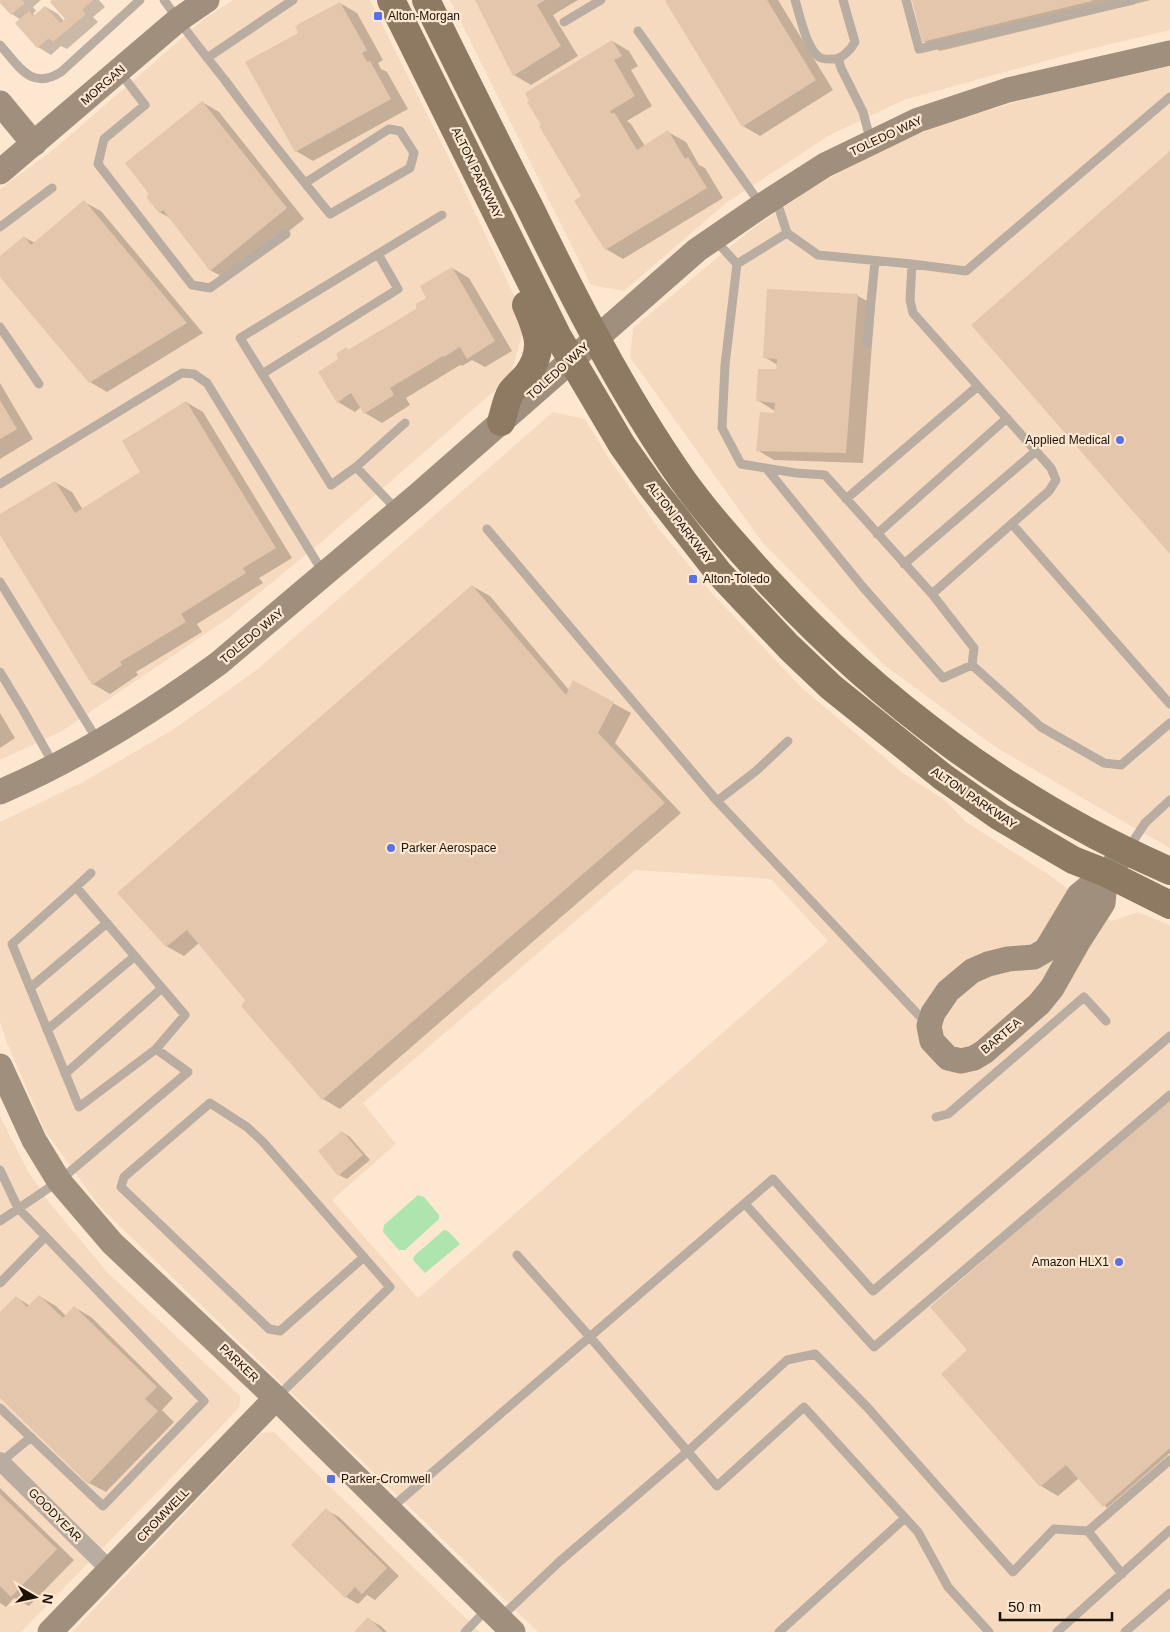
<svg xmlns="http://www.w3.org/2000/svg" width="1170" height="1632" viewBox="0 0 1170 1632" font-family="Helvetica,sans-serif">
	<rect width="100%" height="100%" fill="#fee7d0"/>
	<path fill="#f6dabf" fill-rule="evenodd" d="M233,0H370L457,174L526,321L510,377L325,539L230,617L62,731L0,760V189L53,150L204,19Z
		M450,0H1170V30L1078,52L904,100L830,135L726,203L624,291L591,285Z
		M1170,66V848L1110,814L997,748L884,665L762,542L630,357L633,328L748,232L806,192L876,151L949,122L1026,99Z
		M553,412L585,419L610,460L656,525L710,591L803,689L903,773L946,801L966,822L1048,874L1111,921L1138,912L1170,925V1632H538L100,1207L45,1131L7,1043L0,1022V822L83,782L174,729L259,668ZM635,870L771,879L828,941L418,1298L332,1200L396,1144L363,1103Z
		M0,1116L28,1171L48,1201L107,1272L235,1391L240,1396V1402L239,1408L21,1632H0Z
		M274,1432L480,1632H72L261,1433Z"/>
	<path fill="#aee4ad" d="M418,1195L424,1197L439,1215V1219L405,1250H399L383,1232L384,1225Z
		M444,1230L448,1231L460,1244L425,1273L413,1260L414,1256Z"/>
	<path fill="#0003" d="M0,0H41L33,7L36,11L33,14L35,16L46,7L58,14L64,21L67,19L54,0H99L105,7L93,17L98,22L67,49L61,46L51,55L38,47L17,23L21,20L12,14Z
		M476,0H578L553,15L578,56L531,85L514,75Z
		M669,0H778L833,90L760,136L743,126Z
		M913,0H1151L940,51L923,41Z
		M340,3L357,13L383,60L378,63L381,69L387,72L408,109L313,161L296,151L247,62L300,33Z
		M612,41L629,51L638,66L631,70L652,106L627,121L631,124L645,146L668,132L686,142L699,165L705,168L723,198L623,259L606,249L583,197Z
		M202,102L219,112L304,219L228,280L210,270L172,219L159,212L151,194Z
		M84,202L101,211L203,333L107,392L90,382L0,275V258L24,237L35,243Z
		M452,268L469,278L512,351L485,367L472,360L462,366L460,365L406,398L410,405L382,423L365,413L361,407L355,412L338,402L340,359L346,349L349,350L418,309Z
		M858,296L875,305L863,463L774,460L757,450L775,411L757,400L777,371L778,365L764,357Z
		M0,383L33,439L0,459Z
		M186,402L203,412L292,558L259,578L263,583L197,624L202,632L136,672L138,675L110,694L93,684L0,533V516L55,482L72,492L83,510L141,473Z
		M472,586L490,596L569,690L574,682L631,713L615,743L681,813L340,1109L323,1099L243,1006L246,999L199,943L184,956L166,946Z
		M0,713L15,738L0,748Z
		M1170,1100V1453L1107,1508L1079,1478L1058,1496L1041,1486L943,1374L970,1350Z
		M342,1132L350,1137L370,1160L347,1179L339,1175Z
		M39,1296L56,1306L66,1316L74,1307L91,1317L173,1398L162,1410L174,1422L106,1492L89,1483L0,1396V1314L16,1297L30,1306Z
		M0,1488L74,1560L29,1606L14,1598L6,1607L0,1603Z
		M326,1510L339,1517L399,1576L375,1600L367,1595L358,1604L346,1597Z
		M368,1619L381,1626L387,1632H355Z"/>
	<path fill="#e4c6ac" d="M0,0H22L25,3L11,15L0,3Z
		M52,0H93L82,10L86,14L53,42L49,38L37,48L15,23L29,11L33,16L45,6L60,23L65,19L50,2Z
		M475,0H545L537,5L561,46L513,76Z
		M667,0H767L816,80L742,127L665,1Z
		M912,0H1092V1L922,42Z
		M340,2L367,50L362,53L367,62L370,61L391,99L295,152L245,62L298,33L295,26Z
		M612,40L622,56L614,60L635,96L610,111L612,114L614,112L637,150L668,130L685,159L688,157L707,188L605,250L574,201L581,196L539,126L541,125L527,102L529,101L525,93Z
		M202,101L287,208L210,271L163,210L159,213L146,197L149,194L125,163Z
		M1170,151V554L971,325Z
		M84,200L187,323L89,383L0,277V256L24,236L31,245Z
		M452,267L495,341L467,359L460,347L444,357L443,356L390,388L394,395L364,414L351,393L337,403L318,372L338,359L336,354L346,347L348,350L416,309V304L426,298L420,286Z
		M767,289L858,294L846,453L756,451L760,412L774,413L775,403L756,401L758,369H776L777,359L763,358Z
		M0,400L17,429L0,439Z
		M186,401L276,548L243,568L246,573L181,614L186,622L120,662L122,665L92,685L0,535V514L55,481L75,513L140,472L122,441Z
		M472,585L566,695L573,680L614,702L598,733L665,803L322,1100L241,1006L245,1000L187,930L166,947L117,893Z
		M1170,1098V1448L1103,1507L1066,1465L1040,1487L941,1374L967,1350L930,1307Z
		M342,1131L363,1155L338,1176L318,1151Z
		M39,1295L63,1318L74,1306L157,1387L145,1399L158,1411L88,1484L0,1398V1312L16,1296L27,1307Z
		M0,1494L57,1549L11,1597L0,1586Z
		M326,1508L387,1568L362,1594L355,1587L345,1598L291,1545Z
		M368,1617L383,1632H354Z"/>
	<g fill="none" stroke-linecap="round" stroke-linejoin="round">
		<path stroke="#b9ada1" stroke-width="9" d="M164,0C183,27 203,53 224,79C258,125 294,170 330,214L410,168L414,153L400,131L389,129L305,183
			M795,0C800,15 806,48 819,57C823,60 830,59 835,59C843,58 851,49 855,42L843,0
			M906,0L919,49L1133,0
			M564,22L601,0
			M638,31L761,205
			M0,45C19,66 31,91 61,72L140,0
			M207,58L293,0
			M838,58L841,68L863,112L871,142
			M119,71L145,105L104,139L98,164L192,285L210,288L286,234
			M0,227L52,188
			M787,233L818,255L912,264L966,271L1170,97
			M716,241L737,264L725,365L722,428L741,464L796,473L825,475L932,594L974,648L972,665L943,678L862,586L766,468
			M737,264L787,233L776,199
			M912,264L910,300L913,313L1051,468L1056,480L1049,491L932,594
			M0,327L39,384
			M867,343L875,261
			M262,374L398,289L378,254
			M356,467L405,423
			M0,484L182,373L194,374L207,383L324,574
			M846,499L978,386
			M398,511L356,467L331,485L240,338L442,215
			M1012,524L1170,704
			M487,529L717,801L927,1024
			M877,534L1007,418
			M904,564L1036,451
			M0,582L98,741
			M972,665L1041,727L1104,763L1121,765L1170,723
			M0,672L23,710L54,765
			M717,801L756,771L788,741
			M1128,849L1145,823L1170,800
			M76,887L185,1015L156,1049L79,1107L12,944Z
			M76,887L91,873
			M30,988L107,923
			M47,1030L135,956
			M65,1074L162,988
			M936,1117L948,1114L1084,997L1106,1021
			M0,1170L18,1208L204,1401L103,1506L0,1408
			M745,1204L874,1347L1170,1095
			M0,1221L59,1181L188,1072L156,1049
			M517,1255L590,1337L717,1486L804,1407L918,1532L948,1587L989,1632
			M0,1283L45,1237
			M278,1396L390,1287L263,1142L247,1127L210,1103L124,1177L121,1187L269,1329L280,1331L364,1257
			M1,1462L31,1437
			M390,1509L773,1179L873,1291L1170,1036
			M1088,1531L1122,1574
			M500,1618L559,1562L687,1452L787,1360L815,1354L867,1407L1013,1572L1054,1529L1088,1531L1170,1460
			M465,1632L487,1609
			M779,1632L905,1518
			M1057,1632L1170,1530
			M1125,1632L1170,1593"/>
		<path stroke="#b9ada1" stroke-width="18" d="M0,1461L110,1570"/>
		<path stroke="#a18f7d" stroke-width="25" d="M0,103L34,144
			M0,172L178,20L207,0
			M0,792C76,759 152,712 219,663L419,494L697,250L761,206L825,165L918,120L1008,90L1170,53
			M1106,873L1103,903L1078,942L1052,988L1039,1004L984,1052L974,1058L961,1061L948,1058L932,1041L929,1026L933,1013L948,991L972,971L988,964L1008,959L1034,957L1046,950L1079,895L1106,873L1119,859
			M0,1066L34,1140L59,1181L112,1243L276,1398L513,1632
			M50,1632L276,1398"/>
		<path stroke="#8e7a63" stroke-width="28" d="M391,0L557,335L622,445L651,486L719,573L789,647L831,687L943,777L1000,817L1073,860L1106,873L1170,905
			M426,0C460,69 494,138 529,206C575,300 622,393 682,479C707,514 737,547 766,579C878,701 1017,805 1170,871
			M501,422C504,413 506,400 511,392C515,386 522,381 527,375C546,349 537,331 526,305"/>
	</g>
	<g fill="#5a70e6" stroke="#fee7d0" stroke-width="2">
		<rect x="373" y="11" width="10" height="10" rx="2.5"/>
		<circle cx="1120" cy="440" r="5"/>
		<rect x="688" y="574" width="10" height="10" rx="2.5"/>
		<circle cx="391" cy="848" r="5"/>
		<circle cx="1119" cy="1262" r="5"/>
		<rect x="326" y="1474" width="10" height="10" rx="2.5"/>
	</g>
	<g text-anchor="middle" stroke-width="4.5" stroke-linejoin="round" paint-order="stroke">
		<g font-size="12" fill="#1b1107" stroke="#fee7d0" text-anchor="start">
			<text x="388" y="20">Alton-Morgan</text>
			<text x="1110" y="444" text-anchor="end">Applied Medical</text>
			<text x="703" y="583">Alton-Toledo</text>
			<text x="401" y="852">Parker Aerospace</text>
			<text x="1109" y="1266" text-anchor="end">Amazon HLX1</text>
			<text x="341" y="1483">Parker-Cromwell</text>
		</g>
		<g font-size="12" fill="#1b1107" stroke="#fee7d0">
			<text transform="translate(103 85) rotate(-41)" y="4">MORGAN</text>
			<text transform="translate(886 136) rotate(-25)" y="4">TOLEDO WAY</text>
			<text transform="translate(477 173) rotate(64)" y="4">ALTON PARKWAY</text>
			<text transform="translate(558 371) rotate(-42)" y="4">TOLEDO WAY</text>
			<text transform="translate(680 523) rotate(52)" y="4">ALTON PARKWAY</text>
			<text transform="translate(252 636) rotate(-40)" y="4">TOLEDO WAY</text>
			<text transform="translate(974 798) rotate(34)" y="4">ALTON PARKWAY</text>
			<text transform="translate(1001 1036) rotate(-40)" y="4">BARTEA</text>
			<text transform="translate(239 1363) rotate(44)" y="4">PARKER</text>
			<text transform="translate(55 1515) rotate(45)" y="4">GOODYEAR</text>
			<text transform="translate(163 1515) rotate(-46)" y="4">CROMWELL</text>
		</g>
	</g>
	<g transform="translate(35 1597) rotate(99)" stroke="#fee7d0" stroke-width="4" paint-order="stroke">
	<path d="M0-4L9 19L0 12L-9 19Z" fill="#1b1107"/>
	<text y="-8" font-size="14" font-weight="bold" text-anchor="middle" fill="#1b1107">N</text>
	</g>
	<path d="M1000 1612v8h112v-8" fill="none" stroke="#1b1107" stroke-width="2.5"/>
	<text x="1008" y="1612" font-size="15" fill="#1b1107" stroke="#fee7d0" stroke-width="4" paint-order="stroke">50 m</text>
</svg>
